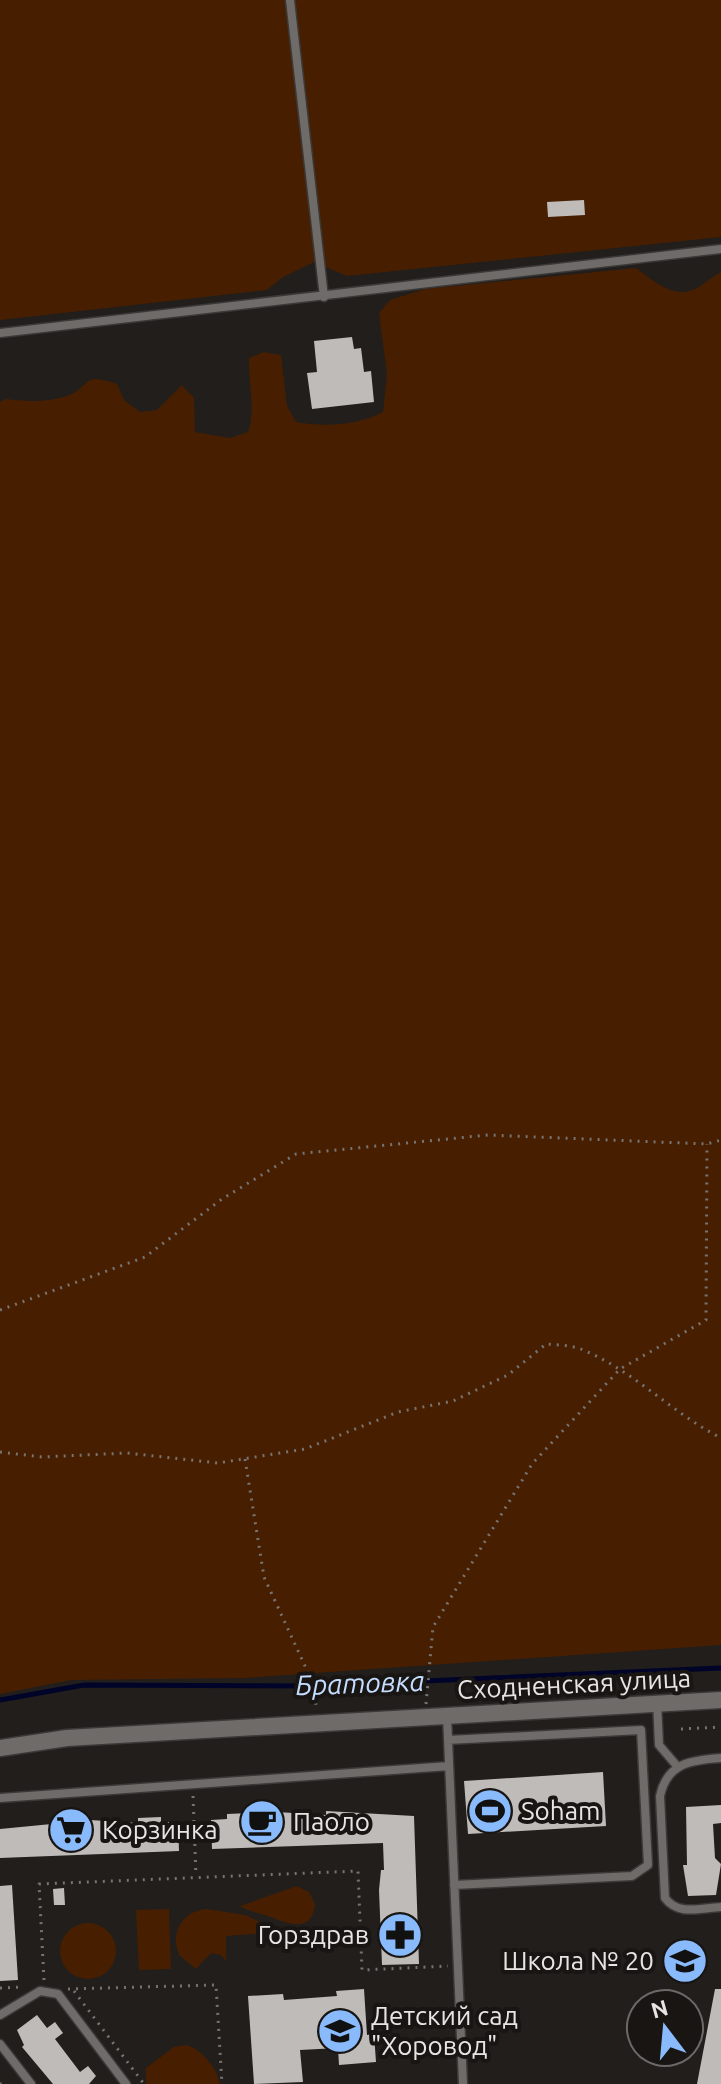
<svg xmlns="http://www.w3.org/2000/svg" width="721" height="2084" viewBox="0 0 721 2084" font-family="Ubuntu,sans-serif">
	<rect width="100%" height="100%" fill="#211e1c"/>
	<path fill="#471f00" d="M0,0H721V237L347,276L314,262L283,277L267,290L0,320Z
		M636,268C655,282 675,301 699,287C707,282 713,276 721,272V1645L244,1678L71,1680L0,1694V402L5,399C27,401 45,403 67,396C91,388 79,371 117,384L124,400L140,412L157,410L182,385L194,398L195,432L230,438L248,432C256,412 248,382 249,358L264,352L281,355L287,406L296,422C325,427 356,426 383,412L387,374L379,313L390,300L425,289Z
		M297,1886L309,1892L315,1904C312,1937 283,1921 264,1915C256,1912 247,1911 240,1906Z
		M169,1909L171,1969L139,1970L136,1910Z
		M207,1909L245,1915L282,1932L226,1936V1961L221,1955L211,1953L196,1969L179,1955C170,1932 182,1911 207,1909Z
		M60 1951a28 28 0 1 1 56 0a28 28 0 1 1-56 0Z
		M187,2045C202,2050 217,2068 220,2084H146V2068L174,2047Z"/>
	<g fill="none" stroke-linecap="round" stroke-linejoin="round">
		<path stroke="#000429" stroke-width="5" d="M0,1700L84,1685L311,1686L721,1668"/>
	</g>
	<path fill="#bfbbb9" d="M584,200L585,215L548,217L547,202Z
		M352,337L354,349L361,348L364,372L371,371L374,402L312,409L307,373L317,372L314,341Z
		M603,1772L606,1826L468,1834L464,1781Z
		M721,1805V1823L713,1824L715,1858L721,1864L716,1895L688,1896L683,1865H687L686,1807Z
		M326,1811L414,1816L419,1964L382,1965L379,1890L381,1870H384L383,1843L212,1849L211,1820L227,1819V1814L250,1813V1818L277,1817V1812L326,1815Z
		M161,1817V1822H178L179,1851L0,1858V1829L62,1823V1826L90,1825V1820L138,1823V1818Z
		M12,1885L18,1980L0,1981V1886Z
		M64,1888L65,1905H54L53,1889Z
		M364,1989L367,2035L374,2034L376,2062L339,2065L338,2048L300,2050L303,2082L254,2084L248,1996L283,1994L284,2000L337,1996L336,1991Z
		M715,1989H721V2084H697Z
		M37,2015L47,2028L55,2022L63,2033L55,2039L80,2072L88,2066L96,2076L89,2084H53L22,2047L24,2045L17,2030Z"/>
	<g fill="none" stroke-linecap="round" stroke-linejoin="round">
		<g stroke="#3b3938" stroke-width="11">
			<path id="service" d="M290,0L324,297
				M0,333L721,249
				M657,1702L659,1745L677,1766
				M447,1716L463,2084
				M448,1740L641,1730L648,1865L632,1876L454,1885
				M721,1758C691,1760 667,1763 660,1796L665,1898C678,1916 701,1908 721,1907
				M0,1798L449,1766
				M0,2015L40,1991L58,1994L126,2084
				M0,2044L31,2084"/>
		</g>
		<g stroke="#3b3938" stroke-width="19">
			<path id="minor" d="M0,1748L67,1738L721,1700"/>
		</g>
		<path stroke="#767372" stroke-width="3" stroke-dasharray="2 6" stroke-linecap="butt" d="M0,1310L145,1257L222,1199L296,1154L488,1135L707,1144L721,1140
			M0,1452L42,1457L127,1453L218,1463L305,1449L398,1412L453,1401L508,1375L546,1344C558,1345 572,1345 583,1350C634,1371 672,1413 721,1438
			M245,1459L264,1577L311,1679L317,1710
			M426,1704L433,1627L532,1464L620,1369L706,1320L707,1144
			M681,1729L721,1727
			M193,1796L196,1876
			M44,1980L39,1884L358,1871L362,1970L448,1966
			M0,1988L24,1987
			M68,1989L216,1985L222,2084
			M74,1991L144,2084
			M0,2083L1,2084"/>
		<use href="#service" stroke="#6e6b69" stroke-width="8"/>
		<use href="#minor" stroke="#6e6b69" stroke-width="16"/>
	</g>
	<defs>
		<g id="stadium-disc" transform="scale(2.3)"><circle r="9.5" fill="#89bafc" stroke="#181513"/><path d="M0-5a6.5 5 0 1 0 0 10a6.5 5 0 1 0 0-10ZM-3.5-1.8h7v3.6h-7Z" fill="#111"/></g>
		<g id="cafe-disc" transform="scale(2.3)"><circle r="9.5" fill="#89bafc" stroke="#181513"/><path d="M-5.5-4.5H6V0H3Q3 3.5 0 3.5H-2.5Q-5.5 3.5-5.5 0ZM3-3.2v2h1.7v-2ZM-6 4.5H4V6H-6Z" fill="#111"/></g>
		<g id="supermarket-disc" transform="scale(2.3)"><circle r="9.5" fill="#89bafc" stroke="#181513"/><path d="M-6-5.5h2.5l.6 2H6L4.5 2H-2.5L-4.4-4H-6ZM-1.5 3.2a1.3 1.3 0 1 0 .1 0ZM3 3.2a1.3 1.3 0 1 0 .1 0Z" fill="#111"/></g>
		<g id="pharmacy-disc" transform="scale(2.3)"><circle r="9.5" fill="#89bafc" stroke="#181513"/><path d="M-2-6h4v4h4v4h-4v4h-4v-4h-4v-4h4Z" fill="#111"/></g>
		<g id="school-disc" transform="scale(2.3)"><circle r="9.5" fill="#89bafc" stroke="#181513"/><path d="M0-5L7-2L0 1L-7-2ZM-4 1L0 2.5L4 1V4Q0 6-4 4Z" fill="#111"/></g>
	</defs>
	<g fill-rule="evenodd">
		<use href="#stadium-disc" x="490" y="1811"/>
		<use href="#cafe-disc" x="262" y="1822"/>
		<use href="#supermarket-disc" x="71" y="1830"/>
		<use href="#pharmacy-disc" x="400" y="1935"/>
		<use href="#school-disc" x="685" y="1961"/>
		<use href="#school-disc" x="340" y="2031"/>
	</g>
	<g text-anchor="middle" stroke-width="8" stroke-linejoin="round" paint-order="stroke">
		<g font-size="26" fill="#e7e5e4" stroke="#181513">
			<text transform="translate(574 1684) rotate(-3)" y="9">Сходненская улица</text>
		</g>
		<g font-size="26" fill="#e7e5e4" stroke="#181513" text-anchor="start">
			<text x="521" y="1820">Soham</text>
			<text x="293" y="1831">Паоло</text>
			<text x="102" y="1839">Корзинка</text>
			<text x="369" y="1944" text-anchor="end">Горздрав</text>
			<text x="654" y="1970" text-anchor="end">Школа № 20</text>
			<text x="371" y="2025">Детский сад<tspan x="371" dy="30">"Хоровод"</tspan></text>
		</g>
		<g font-size="28" font-style="italic" fill="#c4dcfe" stroke="#181513">
			<text transform="translate(360 1683) rotate(-2)" y="10">Братовка</text>
		</g>
	</g>
	<g transform="translate(665 2028) rotate(344)"><circle r="38" fill="#181513" stroke="#6b6867" stroke-width="2"/>
	<path d="M0-6L14 30L0 20L-14 30Z" fill="#89bafc"/>
	<text y="-12" font-size="22" font-weight="bold" text-anchor="middle" fill="#e7e5e4">N</text>
	</g>
</svg>
